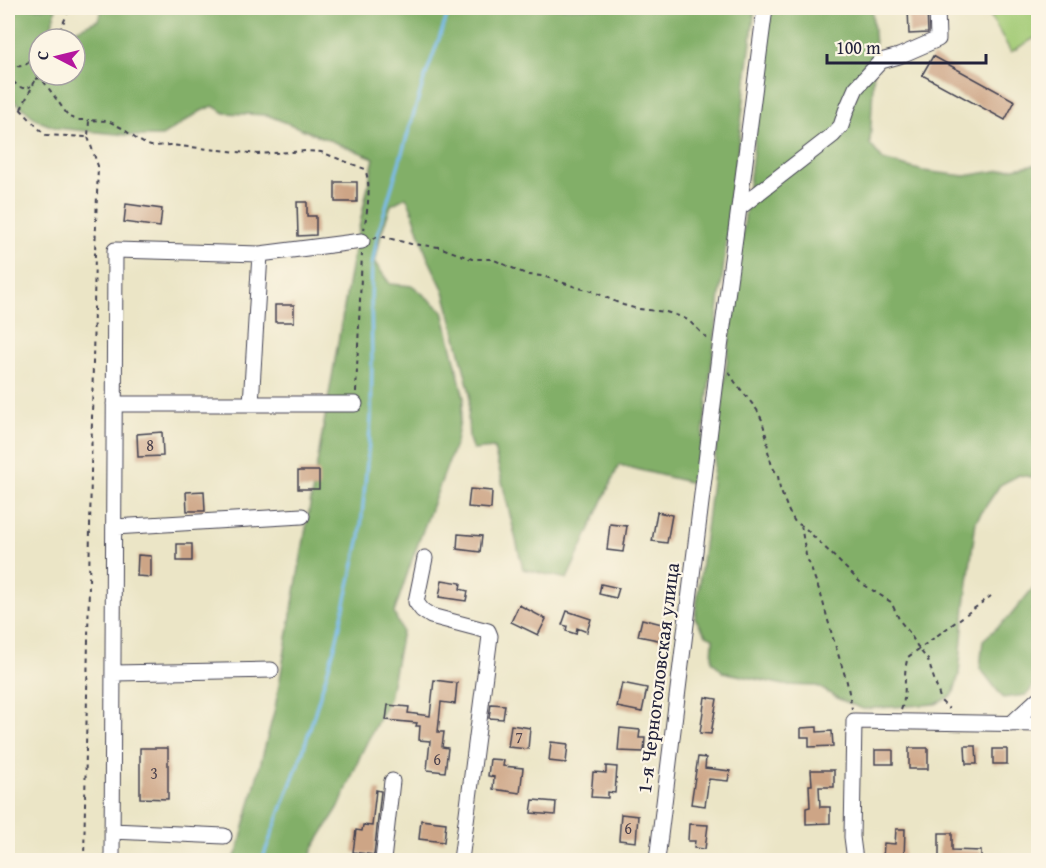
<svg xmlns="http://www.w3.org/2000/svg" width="1046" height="868" viewBox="0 0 1046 868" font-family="'Gentium Book Plus',serif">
	<rect width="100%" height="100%" fill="#fcf5e5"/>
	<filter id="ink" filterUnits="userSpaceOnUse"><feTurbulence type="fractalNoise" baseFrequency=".0167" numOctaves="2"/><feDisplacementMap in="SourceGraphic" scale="12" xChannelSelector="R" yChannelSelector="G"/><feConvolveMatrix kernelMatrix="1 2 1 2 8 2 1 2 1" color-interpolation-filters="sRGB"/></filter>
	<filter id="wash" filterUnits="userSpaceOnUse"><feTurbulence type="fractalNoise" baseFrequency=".008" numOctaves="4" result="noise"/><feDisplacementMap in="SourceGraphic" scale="24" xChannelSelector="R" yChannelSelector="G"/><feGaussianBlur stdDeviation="1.35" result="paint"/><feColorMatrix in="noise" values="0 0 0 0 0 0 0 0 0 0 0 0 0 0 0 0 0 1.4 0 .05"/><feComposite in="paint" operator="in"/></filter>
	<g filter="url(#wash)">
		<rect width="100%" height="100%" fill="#ebe5c6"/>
		<path fill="#a3cb76" stroke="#627658" stroke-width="1.5" d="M986,8H1032L1038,19V36L1011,52Z"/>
		<path fill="#82af67" stroke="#526851" stroke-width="1.5" fill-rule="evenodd" d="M8,8H56L51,29L69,33L98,20L103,8H755L697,484L619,465L567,579L523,569L494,448L473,450L469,439L468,419L470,393L453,325L444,291L427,256L411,207L406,197L391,205L381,234L375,263L390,284L413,286L443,311L464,398L456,442L413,557L394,613L402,631L389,699L361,754L340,805L312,850L310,860H233L238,850L275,708L352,261L374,158L267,115L225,113L213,106L201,111L162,136H137L57,128L41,122L31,115L10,97L8,88ZM39,39H75V75H39Z
			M771,8H872L875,46L870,144L883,160L923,171L965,176L1038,164V478L1019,475L1000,485L976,521L965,605L959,674L953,695L936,704L863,709L841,700L817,686L784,685L723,672L712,661L713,638L706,635L695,618Z
			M1038,582V674L1030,691L1026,695L1003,698L980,668L983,640L1011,615Z"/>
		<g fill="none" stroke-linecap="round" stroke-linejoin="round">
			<path stroke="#7bbdf1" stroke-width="3" d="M262,860L303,751L336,643L360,537L371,420L372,361L371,298L372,265L378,233L423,83L450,8"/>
		</g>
		<g id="blocks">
			<path fill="#cda586" d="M908,8H927L928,33L909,34Z
				M933,56L1015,101L1005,120L922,75Z
				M335,182H357V202H335Z
				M297,202H307V216H316V235L298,236Z
				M126,204L162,209L160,227L124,222Z
				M275,305H294V322H275Z
				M162,432L163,456L138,457L137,434Z
				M298,471H319V489H298Z
				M470,489L492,491L491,509L468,507Z
				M204,491L205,511H187L186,492Z
				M657,512L672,515L667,543L652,541Z
				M610,524L627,526L623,552L607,550Z
				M458,534L482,536L480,552L457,549Z
				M177,544H192V561H177Z
				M138,555L151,556V577L137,576Z
				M442,580L461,583L460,589L468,591L466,601L439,597Z
				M601,584L619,588L616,598L599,594Z
				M519,605L546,619L538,635L511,622Z
				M567,611L591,619L587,632L577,628L576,634L566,631L567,626L562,625Z
				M642,619L666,625L663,641L638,636Z
				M434,680L457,683L455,704L441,702L438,732H444L442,747L448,748L445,772L427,770L430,741L419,740L420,726H416L417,723L386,720L388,705L409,707L408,713L430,716Z
				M622,683L647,688L642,712L617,707Z
				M705,697L717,699L711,734L700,733Z
				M491,704L505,705L503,719L489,718Z
				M511,725L530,728L528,749L508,747Z
				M817,727V732L832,731L833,746L809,747V737H801V728Z
				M620,728L640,730L639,738H645L644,752L618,751Z
				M551,742L568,744L566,763L549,761Z
				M965,746H976L977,764H966Z
				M140,748H168V799L140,798Z
				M909,748H928V769H909Z
				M993,749H1007V764H993Z
				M875,750H893V764H875Z
				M698,757L706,758L705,768L730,771L728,781L709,779L705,806L691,804Z
				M490,759L504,760L503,766L523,768L520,793L493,789L494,777L488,776Z
				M606,766L617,767L615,793L608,792V798L591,797L593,772L606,773Z
				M811,770H834V787H819L820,807H830V823L806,824V808L810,807L809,785H812Z
				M376,790L381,791L374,855L353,852L356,830L362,831L363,825L372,826Z
				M533,800L556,802L555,815L531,813Z
				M621,814L638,816L636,842L619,840Z
				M421,820L446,823L444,842L419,839Z
				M689,824L708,825L705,849L694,848L695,841H688Z
				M896,829H905L904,859L883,858L884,843L895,844Z
				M939,833H952V850L981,851V861H939Z"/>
		</g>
	</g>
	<g filter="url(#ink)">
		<use href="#blocks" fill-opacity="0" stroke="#403f50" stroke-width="1.5"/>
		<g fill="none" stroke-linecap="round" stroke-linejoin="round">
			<g stroke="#403f50" stroke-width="17">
				<path id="minor" d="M739,208L833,135L841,126L846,111L856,88L881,61L899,56L938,39L937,8
					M114,404H355
					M251,404L260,254
					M114,527L302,516
					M425,558L416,602L422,610L431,616L488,631L490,636L461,860
					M114,673L271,670
					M1011,724L1038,699
					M112,831L224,836
					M112,860L115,250L260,254L362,241
					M383,860L392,781
					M657,860L720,348L739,208L765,8
					M855,860L852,837L854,721L1038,724"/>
			</g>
			<path stroke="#403f50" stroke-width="2" stroke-dasharray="4.5 4.5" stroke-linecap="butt" d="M56,39L70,8
				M8,64C26,70 28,63 39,50
				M8,65L11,81C19,85 22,92 31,86
				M36,79L39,78L42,79L69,117L78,120H89
				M8,96L45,135L88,137L89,120L108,121L122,128L135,138L145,144L151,146L170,145L258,154L307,151L321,152L365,169C372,188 367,210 364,230
				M21,109L39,73
				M373,239L377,237H384L411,244L439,247L472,259H492L528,275L543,276L579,288L592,291L623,305L638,309L666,312L682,317L688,320L708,339
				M729,372L735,382L757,410L762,420L767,439L768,451L772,466L778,476L780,489L789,512L795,522L804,527L861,583L891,602L900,621L909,632L919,649L928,660L941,701L949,709
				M356,392L362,254
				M801,525L806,555L821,595L832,635L847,682L852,709
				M1035,578L1038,591
				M901,710C908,693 902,675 908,657L991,596
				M84,860L95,252L98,166L88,137"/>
			<use href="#minor" stroke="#fff" stroke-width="15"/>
		</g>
	</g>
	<g text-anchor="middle" stroke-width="4.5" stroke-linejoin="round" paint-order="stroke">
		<g font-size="16" fill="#4d434e">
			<text x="150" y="451">8</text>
			<text x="519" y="743">7</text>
			<text x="437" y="765">6</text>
			<text x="154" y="779">3</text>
			<text x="628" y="834">6</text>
		</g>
		<g font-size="20" fill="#22223b" stroke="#fcf5e5">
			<text transform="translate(658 678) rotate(-83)" y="7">1-я Черноголовская улица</text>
		</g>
	</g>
	<rect width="1046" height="868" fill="none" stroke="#fcf5e5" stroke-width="30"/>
	<g transform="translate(57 57) rotate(277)"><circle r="28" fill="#fcf5e5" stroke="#a5a1a1" stroke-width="1.5"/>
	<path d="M0-4.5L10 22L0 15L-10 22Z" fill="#b5179e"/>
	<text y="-9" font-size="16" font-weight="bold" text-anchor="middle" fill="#22223b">С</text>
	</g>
	<path d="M827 54v9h159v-9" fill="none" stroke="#22223b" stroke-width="3"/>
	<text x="836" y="54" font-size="18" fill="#22223b" stroke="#fcf5e5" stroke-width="4.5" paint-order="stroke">100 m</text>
</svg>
